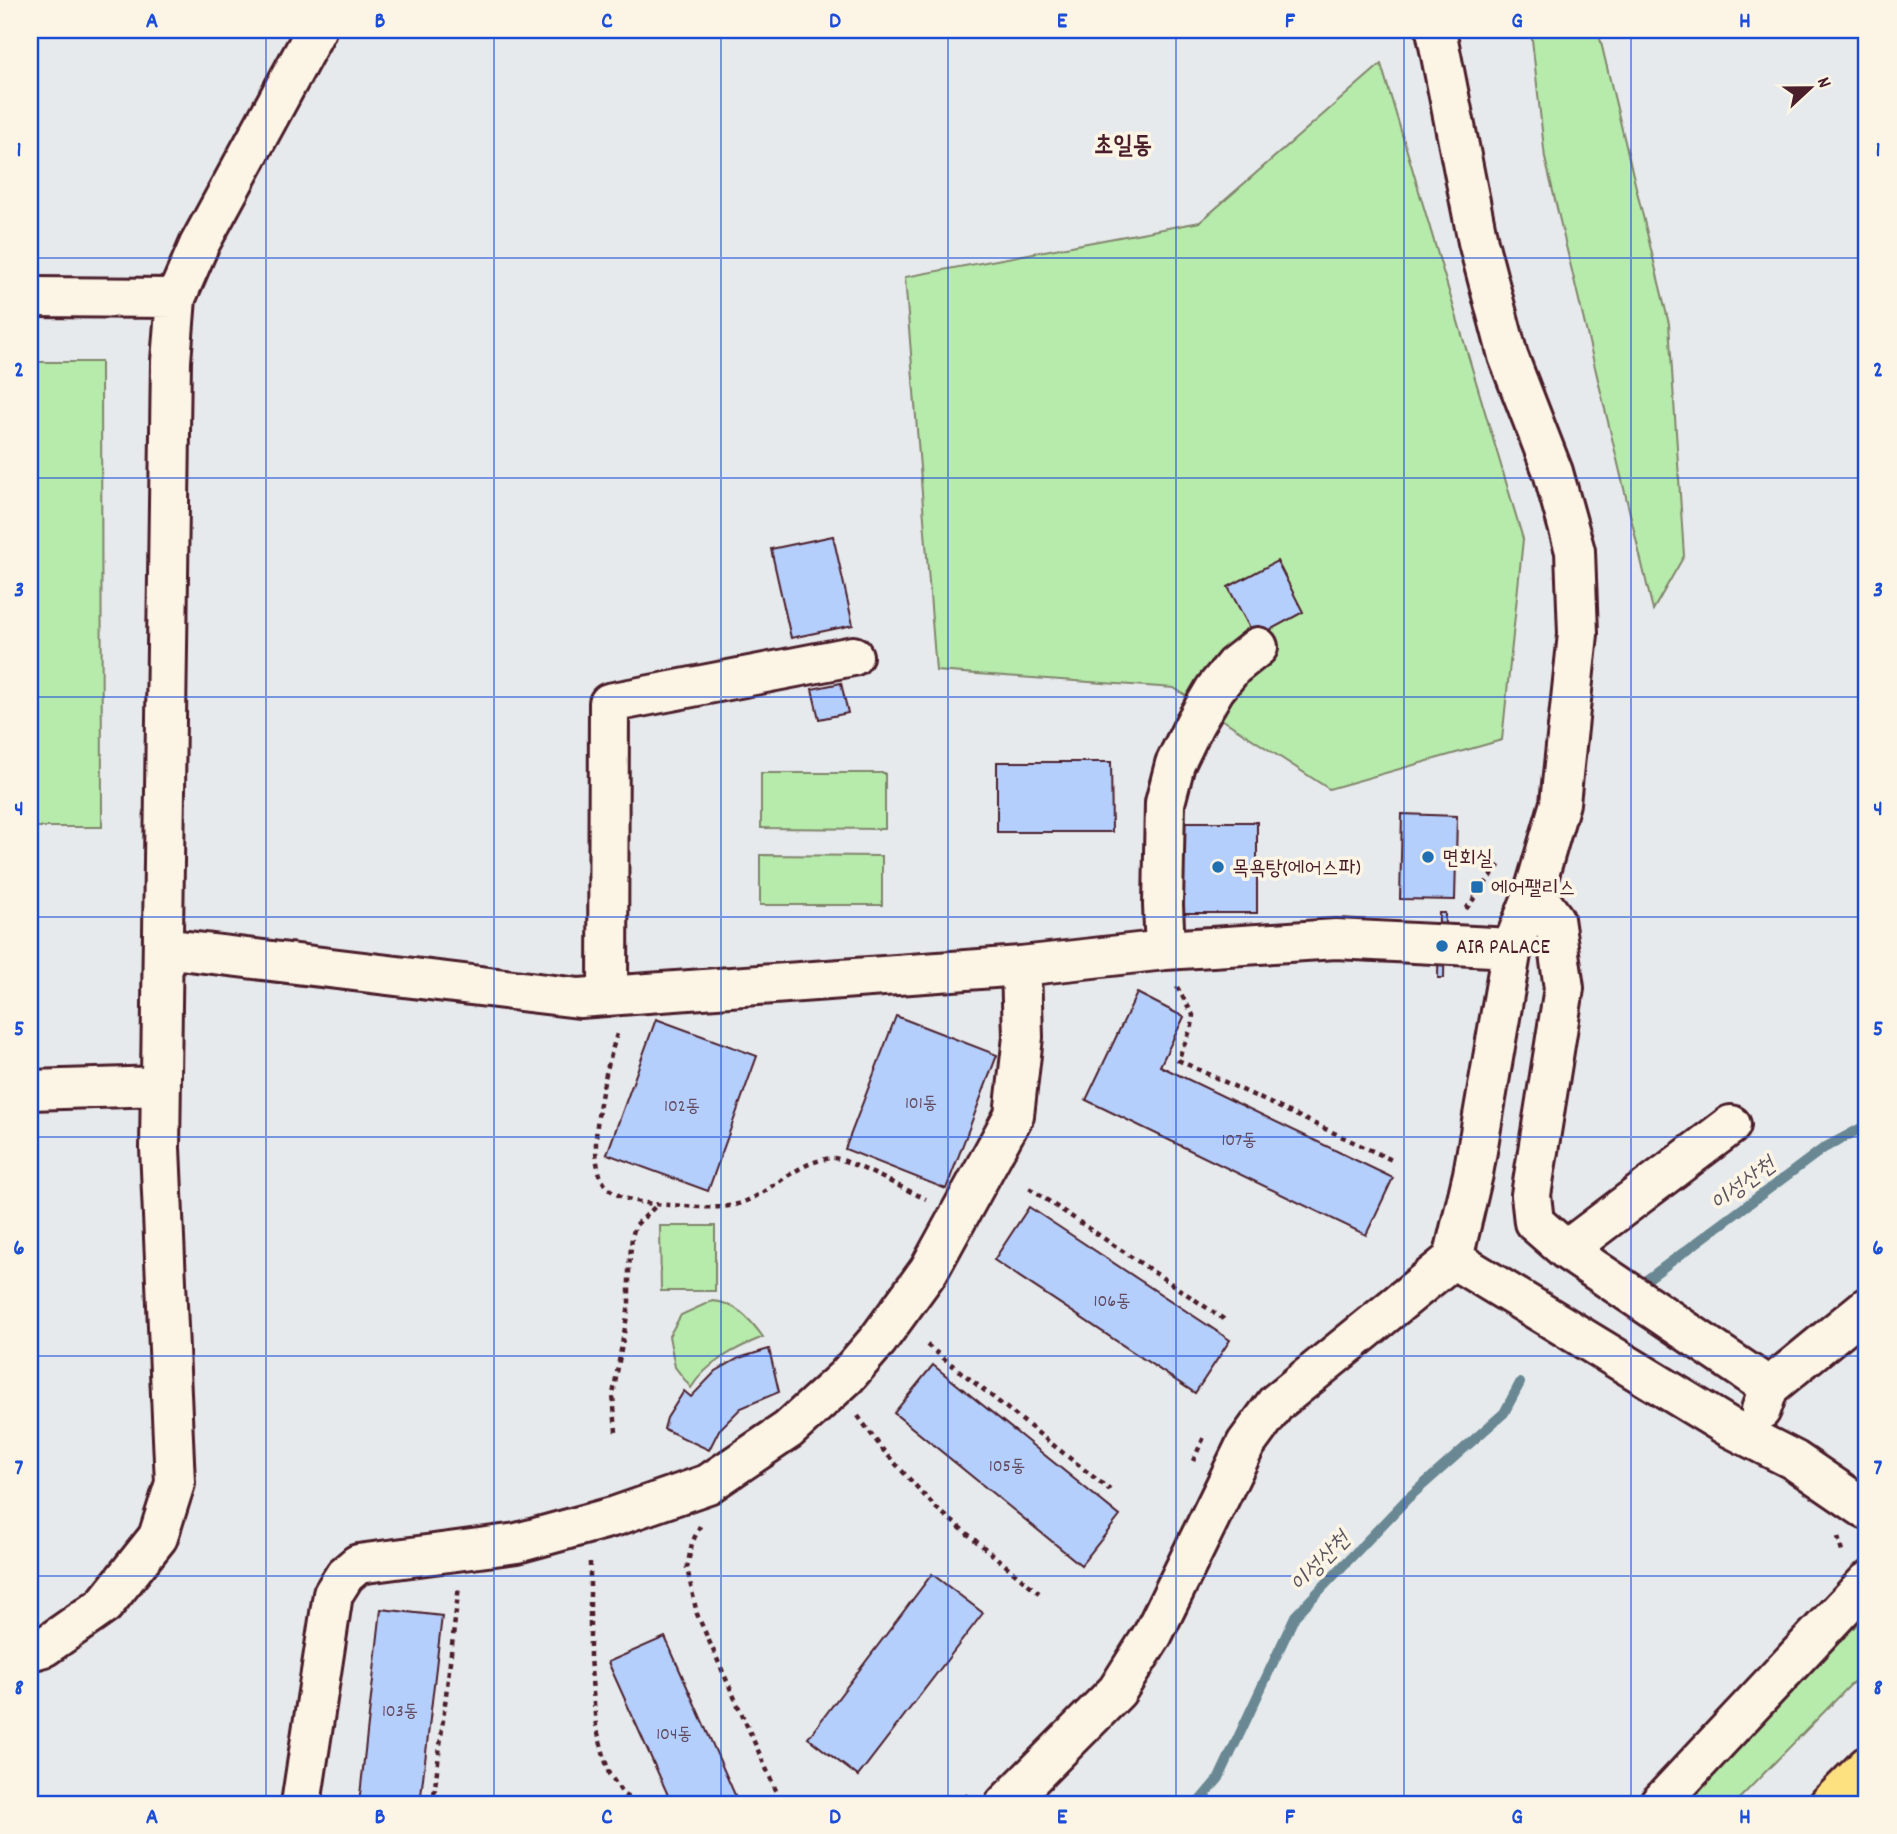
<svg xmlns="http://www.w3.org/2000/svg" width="1897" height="1834" viewBox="0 0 1897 1834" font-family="Dekko,'Poor Story',sans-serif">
	<rect width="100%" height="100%" fill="#e7eaec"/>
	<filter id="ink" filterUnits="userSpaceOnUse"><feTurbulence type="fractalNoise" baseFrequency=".0143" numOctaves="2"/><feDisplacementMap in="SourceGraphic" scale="14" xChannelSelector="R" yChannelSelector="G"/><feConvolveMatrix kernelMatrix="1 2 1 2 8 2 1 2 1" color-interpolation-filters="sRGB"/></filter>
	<g filter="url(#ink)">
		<path fill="#b7ebac" stroke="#80856c" stroke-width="2" d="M1531,30H1598L1669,324L1684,556L1653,610L1545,158Z
			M1381,64L1523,539L1502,740L1329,789L1174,688L936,671L905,277L1200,222Z
			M30,362H101L102,827H30Z
			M761,773H885V829L761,828Z
			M760,855L882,856V905H760Z
			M660,1226H715V1291H661Z
			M712,1301C735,1302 750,1319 763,1337C736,1348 706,1363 691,1388L675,1367L669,1336L681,1315Z
			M1867,1613V1668L1734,1804H1686Z"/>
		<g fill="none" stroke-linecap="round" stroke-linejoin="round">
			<path stroke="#698893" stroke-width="10" d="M1645,1281L1824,1148L1867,1125
				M1197,1804L1219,1778L1295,1616L1407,1499L1504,1413L1520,1383"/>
		</g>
		<path fill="#b5cffd" stroke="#4a1f2b" stroke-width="2" d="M833,536L853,625L791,638L771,549Z
			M1277,561L1303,612L1255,638L1228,587Z
			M841,683L848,713L819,719L812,689Z
			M997,762H1111L1112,832H997Z
			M1402,814L1457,816L1455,900L1400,899Z
			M1179,822H1257V913H1180Z
			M1439,913H1445L1444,978H1438Z
			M1137,993L1184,1017L1160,1066L1393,1178L1366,1235L1086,1100Z
			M896,1016L997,1055L946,1189L845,1149Z
			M656,1019L757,1056L708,1191L607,1154Z
			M1029,1207L1230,1340L1195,1393L994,1260Z
			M769,1349L779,1392L741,1408L719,1430L709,1450L664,1429L667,1418L684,1391L691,1397L716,1371L739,1358Z
			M933,1365L1120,1516L1081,1565L894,1413Z
			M932,1574L983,1613L858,1776L808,1738Z
			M381,1609L442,1616L420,1804H359Z
			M665,1637L739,1804H672L608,1662Z"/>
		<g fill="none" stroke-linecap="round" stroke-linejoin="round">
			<g stroke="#4a1f2b" stroke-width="44">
				<path id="minor" d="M30,297L176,298
					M1534,892L1554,919L1564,988L1531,1195L1534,1222L1566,1250L1769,1387
					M163,948L579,998L1021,966
					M1165,950L1163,905L1165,803L1175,764L1195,723L1215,689L1234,666L1258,647
					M608,996L609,703L853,656
					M30,1090L161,1086
					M1566,1250L1731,1125
					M1453,1259L1729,1427L1794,1460L1867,1510
					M1761,1410L1769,1387L1867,1307
					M30,1651L44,1647L104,1605L158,1537L175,1483L160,1148L171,361L176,298L199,245L316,30
					M301,1804L333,1594L345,1575L358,1564L517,1543L616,1516L708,1484L788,1430L846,1377L878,1340L929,1270L1014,1115L1023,1037L1021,966L1165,950L1336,939L1512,948
					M1005,1804L1117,1691L1153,1634L1246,1444L1276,1403L1453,1259L1473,1174L1512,948L1534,892L1560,803L1578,634L1575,551L1553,472L1508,356L1478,242L1436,30
					M1659,1804L1867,1582"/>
			</g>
			<g stroke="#4a1f2b" stroke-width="44">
				<path id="highway" d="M1829,1804L1867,1766"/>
			</g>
			<path stroke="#4a1f2b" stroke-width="4.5" stroke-dasharray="5 5" stroke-linecap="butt" d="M1466,909L1501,863
				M1177,987L1193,1015L1192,1026L1178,1060L1394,1161
				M617,1034C607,1065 580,1164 609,1189C625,1202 648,1204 669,1205C691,1206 717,1210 738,1204C773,1193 795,1161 833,1158C846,1158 910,1192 926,1199
				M1029,1188L1225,1320
				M927,1345L1110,1490
				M858,1416L883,1450L935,1507L1039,1593
				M616,1432L613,1395L629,1305V1268L632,1237L635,1226L657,1205
				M1193,1461L1204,1437
				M700,1526L692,1543L687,1568L697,1614L782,1804
				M1838,1537L1843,1556
				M590,1562V1658L596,1726L609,1774L624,1795L639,1804
				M433,1804L459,1586
				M958,1804L968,1795"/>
			<use href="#minor" stroke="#fcf5e5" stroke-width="38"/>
			<use href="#highway" stroke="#fde080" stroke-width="38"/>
		</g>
	</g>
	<path fill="none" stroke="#1d4ed8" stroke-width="2" stroke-opacity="0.55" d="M266,30V1804M494,30V1804M721,30V1804M948,30V1804M1176,30V1804M1404,30V1804M1631,30V1804M30,258H1867M30,478H1867M30,697H1867M30,917H1867M30,1137H1867M30,1356H1867M30,1576H1867"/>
	<g fill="#1f6fb2" stroke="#fcf5e5" stroke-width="2.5">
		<circle cx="1428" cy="857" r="7"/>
		<circle cx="1218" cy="867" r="7"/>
		<rect x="1470" y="880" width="14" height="14" rx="3.5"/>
		<circle cx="1442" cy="946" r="7"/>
	</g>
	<g text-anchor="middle" stroke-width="7" stroke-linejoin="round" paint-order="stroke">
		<g font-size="18" fill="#654b60">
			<text x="921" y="1108">101동</text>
			<text x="682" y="1111">102동</text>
			<text x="1239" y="1145">107동</text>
			<text x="1112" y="1306">106동</text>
			<text x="1007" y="1471">105동</text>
			<text x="400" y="1716">103동</text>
			<text x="674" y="1739">104동</text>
		</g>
		<g font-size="21" fill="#4a1f2b" stroke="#fcf5e5" text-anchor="start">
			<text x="1442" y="864">면회실</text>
			<text x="1232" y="874">목욕탕(에어스파)</text>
			<text x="1491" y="894">에어팰리스</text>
			<text x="1456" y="953">AIR PALACE</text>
		</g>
		<g font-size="23" font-style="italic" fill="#5a545f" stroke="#fcf5e5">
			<text transform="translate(1742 1183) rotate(-37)" y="8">이성산천</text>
			<text transform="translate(1319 1561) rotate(-46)" y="8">이성산천</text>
		</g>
		<g font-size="24" font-weight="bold" fill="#4a1f2b" stroke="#fcf5e5">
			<text x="1123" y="152">초일동</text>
		</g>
	</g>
	<rect width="1897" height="1834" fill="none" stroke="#fcf5e5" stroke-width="77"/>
	<g transform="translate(1810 88) rotate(68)" stroke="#fcf5e5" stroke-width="5" paint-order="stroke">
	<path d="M0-5L12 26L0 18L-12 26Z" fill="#4a1f2b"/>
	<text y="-10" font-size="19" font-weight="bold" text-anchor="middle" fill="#4a1f2b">N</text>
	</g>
	<rect x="38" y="38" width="1820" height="1758" fill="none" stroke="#1d4ed8" stroke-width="2.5"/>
	<g font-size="23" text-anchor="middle" font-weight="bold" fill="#1d4ed8">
		<text x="152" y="27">A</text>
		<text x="380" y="27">B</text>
		<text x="607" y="27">C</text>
		<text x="835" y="27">D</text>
		<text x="1062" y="27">E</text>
		<text x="1290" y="27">F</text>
		<text x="1517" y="27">G</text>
		<text x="1745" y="27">H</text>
		<text x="19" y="156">1</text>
		<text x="1878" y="156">1</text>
		<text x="19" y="376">2</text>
		<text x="1878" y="376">2</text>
		<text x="19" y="596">3</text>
		<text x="1878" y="596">3</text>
		<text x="19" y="815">4</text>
		<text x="1878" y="815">4</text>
		<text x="19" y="1035">5</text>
		<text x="1878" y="1035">5</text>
		<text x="19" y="1254">6</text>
		<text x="1878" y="1254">6</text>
		<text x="19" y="1474">7</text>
		<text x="1878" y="1474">7</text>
		<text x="19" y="1694">8</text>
		<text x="1878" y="1694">8</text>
		<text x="152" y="1823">A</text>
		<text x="380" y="1823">B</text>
		<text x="607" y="1823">C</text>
		<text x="835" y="1823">D</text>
		<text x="1062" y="1823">E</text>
		<text x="1290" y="1823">F</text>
		<text x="1517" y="1823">G</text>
		<text x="1745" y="1823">H</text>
	</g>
</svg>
